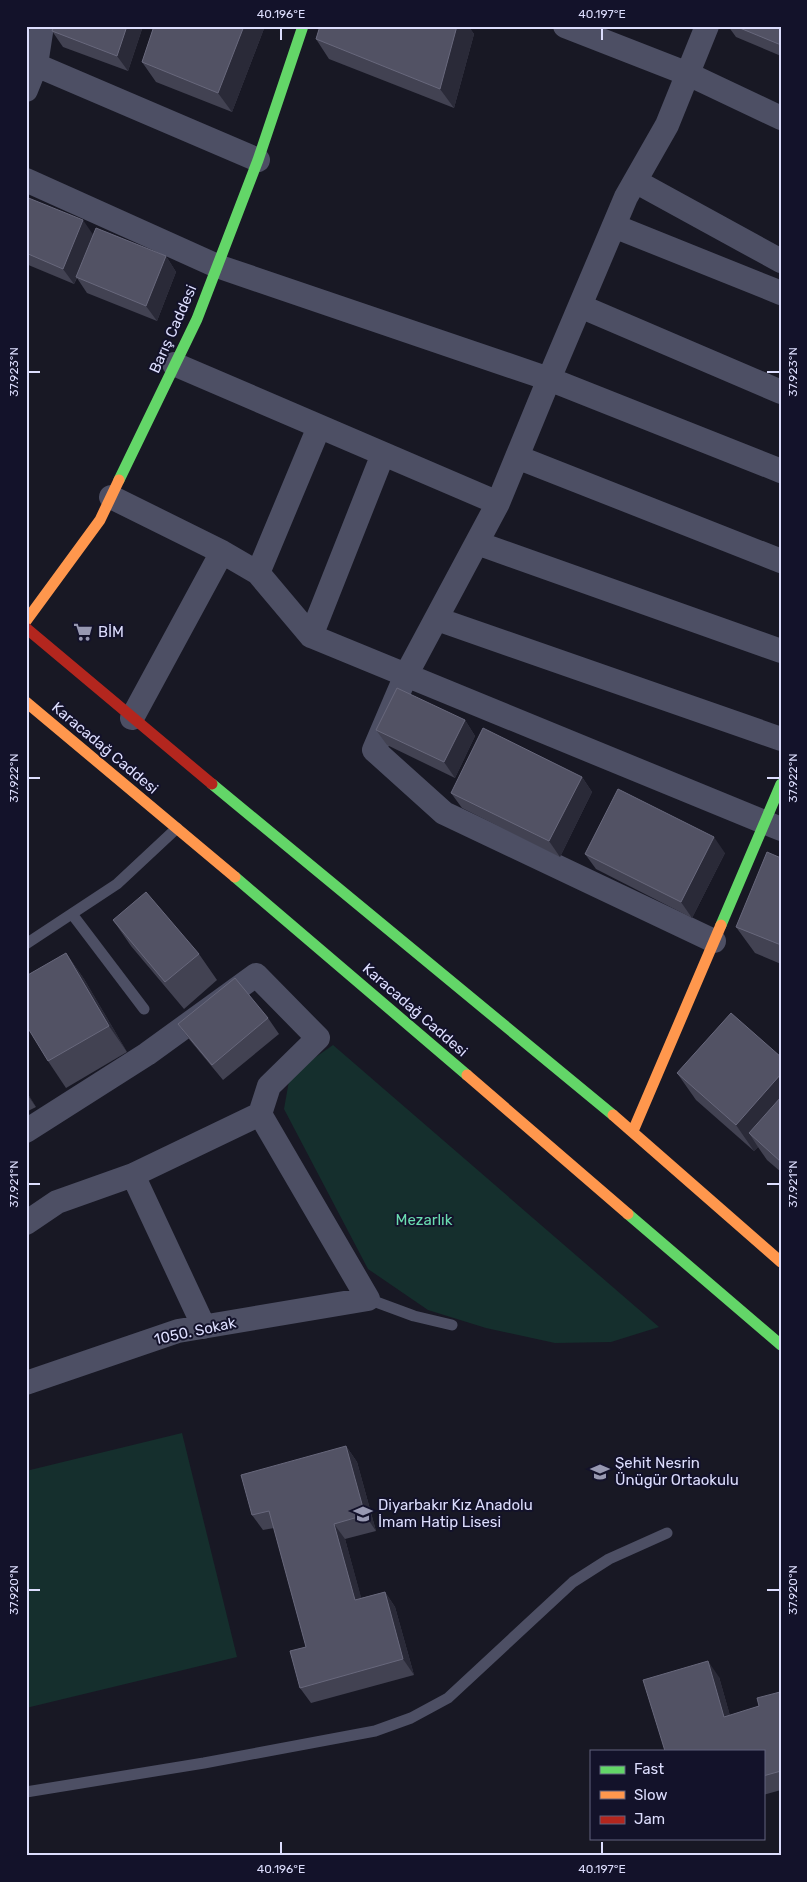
<svg xmlns="http://www.w3.org/2000/svg" width="807" height="1882" viewBox="0 0 807 1882" font-family="Rubik,sans-serif">
	<rect width="100%" height="100%" fill="#181824"/>
	<path fill="#152f2d" d="M333,1045L659,1327L611,1342L555,1343L486,1328L428,1310L368,1269L284,1109L290,1075Z
		M182,1433L237,1657L26,1708V1471Z"/>
	<g fill="none" stroke-linecap="round" stroke-linejoin="round">
		<path stroke="#4d4f64" stroke-width="11" d="M72,914L144,1009
			M26,944L117,884L177,828
			M368,1299L414,1316L452,1325
			M26,1792L204,1763L375,1731L411,1718L448,1698L573,1582L609,1559L667,1533"/>
		<path stroke="#4d4f64" stroke-width="24" d="M565,26L688,74L781,118
			M707,26L667,125L626,197L549,379L781,471
			M36,65L258,160
			M26,90L36,65L42,26
			M26,180L217,266L549,379L498,503L406,675L374,750L444,813L714,941
			M635,181L781,261
			M614,226L781,293
			M580,306L781,392
			M174,364L498,503
			M517,457L781,561
			M111,497L222,552L258,573L311,636L781,829
			M477,543L781,651
			M258,573L319,427
			M437,619L781,739
			M311,636L383,454
			M132,718L222,552
			M26,1131L147,1054L256,975L318,1038L269,1086L260,1114L368,1299L178,1331L26,1383
			M133,1175L204,1327
			M26,1223L57,1202L133,1175L260,1114"/>
		<path stroke="#63d668" stroke-width="11" d="M119,480L197,319L258,160L303,26
			M212,784L613,1115
			M235,877L467,1075
			M721,925L781,784
			M628,1214L781,1345"/>
		<path stroke="#ff974d" stroke-width="11" d="M26,621L100,520L119,480
			M26,702L235,877
			M467,1075L628,1214
			M613,1115L781,1262
			M633,1131L721,925"/>
		<path stroke="#b3261e" stroke-width="11" d="M26,628L212,784"/>
	</g>
	<path fill="#424252" d="M143,26L128,71L63,47L52,31Z
		M154,26H265L232,112L156,82L142,62Z
		M320,26H468L474,34L454,108L329,59L316,39Z
		M728,26H781V56L736,37Z
		M26,197L93,235L166,256L176,272L157,321L87,293L77,278L74,284L26,264Z
		M465,720L475,736L455,778L387,745L376,730Z
		M582,777L592,792L560,857L462,808L451,793Z
		M725,853L692,918L596,869L585,854Z
		M781,858V964L755,953L736,927Z
		M113,920L199,954L217,980L184,1009L131,946Z
		M66,953L84,979L127,1052L66,1088L48,1061Z
		M268,1018L279,1034L223,1080L189,1039L178,1024Z
		M781,1057V1172L767,1160L758,1147L754,1151L696,1100L677,1073Z
		M26,1091L36,1107L26,1112Z
		M346,1446L357,1462L376,1531L345,1539L361,1598L385,1592L395,1607L414,1675L311,1703L300,1688L306,1647L274,1528L263,1530L252,1515Z
		M719,1677L730,1716L759,1706L780,1692L781,1693V1790L763,1795V1751H665Z"/>
	<path fill="#2a2a38" d="M127,26H143L128,71L117,56Z
		M244,26H265L232,112L218,93Z
		M457,26H468L474,34L454,108L440,89Z
		M83,220L94,236L74,284L63,269Z
		M166,256L176,272L157,321L146,306Z
		M465,720L475,736L455,778L444,762Z
		M582,777L592,792L560,857L549,841Z
		M714,837L725,853L692,918L681,902Z
		M66,953L84,979L127,1052L109,1026Z
		M781,1074V1122L749,1133L758,1147L754,1151L736,1125Z
		M26,1091L36,1107L26,1093Z
		M346,1446L357,1462L376,1531L365,1515Z
		M334,1524L345,1539L366,1615L355,1600Z
		M385,1592L395,1607L414,1675L403,1659Z
		M708,1661L719,1677L735,1733L724,1717Z"/>
	<path fill="#525264" stroke="#68687c" d="M54,26H127L117,56L52,31Z
		M154,26H244L218,93L142,62Z
		M320,26H457L440,89L316,39Z
		M735,26H781V45Z
		M26,197L83,220L63,269L26,253Z
		M96,228L166,256L146,306L76,277Z
		M397,688L465,720L444,762L376,730Z
		M483,728L582,777L549,841L451,793Z
		M618,789L714,837L681,902L585,854Z
		M767,852L781,858V945L736,927Z
		M146,892L199,954L165,982L113,920Z
		M66,953L109,1026L48,1061L26,1025V976Z
		M235,978L268,1018L212,1065L178,1024Z
		M731,1013L781,1057V1074L736,1125L677,1073Z
		M781,1097V1162L749,1133Z
		M346,1446L365,1515L334,1524L355,1600L385,1592L403,1659L300,1688L290,1651L306,1647L269,1511L252,1515L241,1475Z
		M708,1661L724,1717L759,1706L757,1698L780,1692L781,1695V1771L763,1776V1751H665L643,1680Z"/>
	<path fill="none" stroke="#dcddfd" stroke-width="2" d="M281,28V40M602,28V40M28,372H40M767,372H780M28,778H40M767,778H780M28,1184H40M767,1184H780M28,1590H40M767,1590H780M281,1842V1854M602,1842V1854"/>
	<defs>
		<g id="supermarket-bare" transform="scale(1.5)"><path d="M-6-5.5h2.5l.6 2H6L4.5 2H-2.5L-4.4-4H-6ZM-1.5 3.2a1.3 1.3 0 1 0 .1 0ZM3 3.2a1.3 1.3 0 1 0 .1 0Z" fill="#9798b1" stroke="#13122a" stroke-width="2.5" paint-order="stroke"/></g>
		<g id="school-bare" transform="scale(1.5)"><path d="M0-5L7-2L0 1L-7-2ZM-4 1L0 2.5L4 1V4Q0 6-4 4Z" fill="#9798b1" stroke="#13122a" stroke-width="2.5" paint-order="stroke"/></g>
	</defs>
	<g fill-rule="evenodd">
		<use href="#supermarket-bare" x="83" y="632"/>
		<use href="#school-bare" x="600" y="1472"/>
		<use href="#school-bare" x="363" y="1514"/>
	</g>
	<g text-anchor="middle" stroke-width="4" stroke-linejoin="round" paint-order="stroke">
		<g font-size="15" fill="#dcddfd" stroke="#13122a">
			<text transform="translate(173 329) rotate(-66)" y="5">Barış Caddesi</text>
			<text transform="translate(105 748) rotate(40)" y="5">Karacadağ Caddesi</text>
			<text transform="translate(415 1010) rotate(41)" y="5">Karacadağ Caddesi</text>
			<text transform="translate(195 1331) rotate(-12)" y="5">1050. Sokak</text>
		</g>
		<g font-size="15" fill="#dcddfd" stroke="#13122a" text-anchor="start">
			<text x="98" y="637">BİM</text>
			<text x="615" y="1468">Şehit Nesrin<tspan x="615" dy="17">Ünügür Ortaokulu</tspan></text>
			<text x="378" y="1510">Diyarbakır Kız Anadolu<tspan x="378" dy="17">İmam Hatip Lisesi</tspan></text>
		</g>
		<g font-size="15" fill="#6adcb0" stroke="#13122a">
			<text x="424" y="1225">Mezarlık</text>
		</g>
	</g>
	<rect width="807" height="1882" fill="none" stroke="#13122a" stroke-width="55"/>
	<rect x="590" y="1750" width="175" height="90" fill="#13122a" stroke="#63637e"/>
	<rect x="600" y="1766" width="25" height="8" fill="#63d668" stroke="#63637e"/>
	<text x="634" y="1774" font-size="15" fill="#dcddfd">Fast</text>
	<rect x="600" y="1791" width="25" height="8" fill="#ff974d" stroke="#63637e"/>
	<text x="634" y="1800" font-size="15" fill="#dcddfd">Slow</text>
	<rect x="600" y="1816" width="25" height="8" fill="#b3261e" stroke="#63637e"/>
	<text x="634" y="1824" font-size="15" fill="#dcddfd">Jam</text>
	<rect x="28" y="28" width="752" height="1826" fill="none" stroke="#dcddfd" stroke-width="2"/>
	<g font-size="12" text-anchor="middle" fill="#dcddfd">
		<text x="281" y="18">40.196°E</text>
		<text x="602" y="18">40.197°E</text>
		<text transform="translate(14 372) rotate(-90)" y="4">37.923°N</text>
		<text transform="translate(793 372) rotate(-90)" y="4">37.923°N</text>
		<text transform="translate(14 778) rotate(-90)" y="4">37.922°N</text>
		<text transform="translate(793 778) rotate(-90)" y="4">37.922°N</text>
		<text transform="translate(14 1184) rotate(-90)" y="4">37.921°N</text>
		<text transform="translate(793 1184) rotate(-90)" y="4">37.921°N</text>
		<text transform="translate(14 1590) rotate(-90)" y="4">37.920°N</text>
		<text transform="translate(793 1590) rotate(-90)" y="4">37.920°N</text>
		<text x="281" y="1873">40.196°E</text>
		<text x="602" y="1873">40.197°E</text>
	</g>
</svg>
